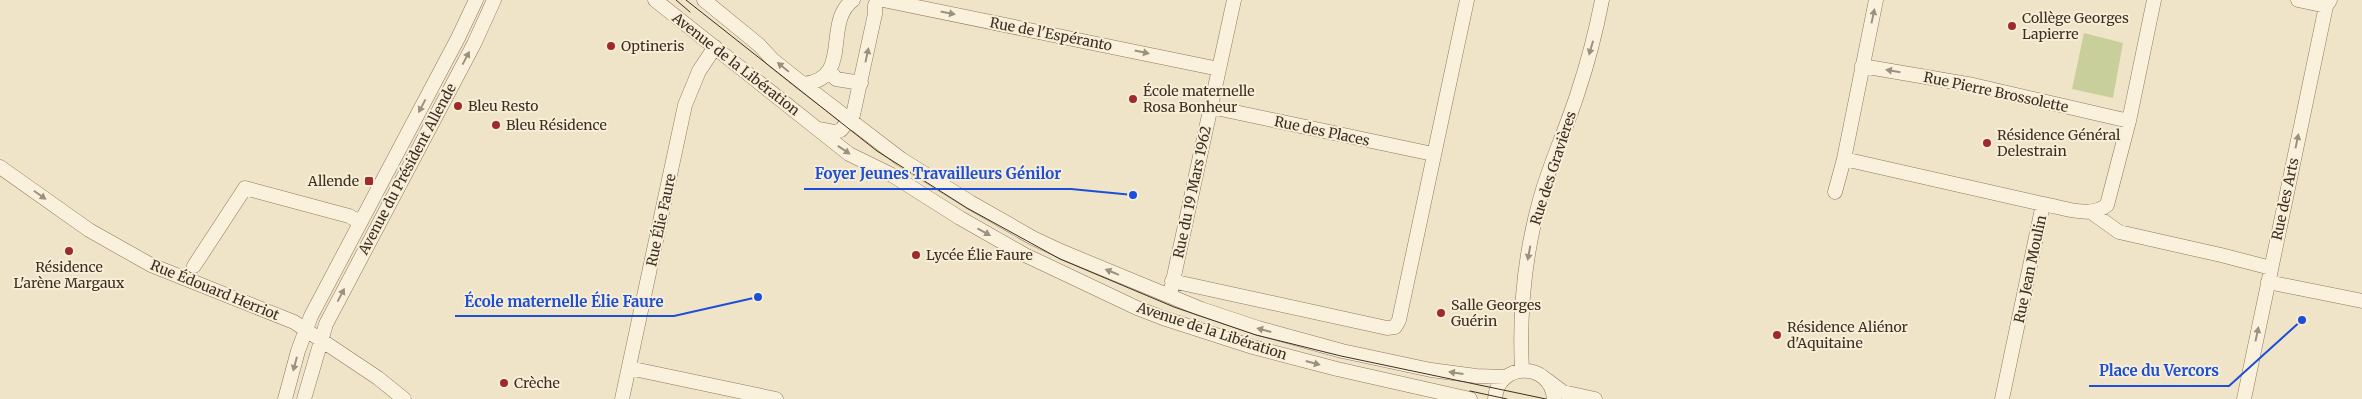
<svg xmlns="http://www.w3.org/2000/svg" width="2362" height="399" viewBox="0 0 2362 399" font-family="Merriweather,serif">
	<rect width="100%" height="100%" fill="#f0e4c8"/>
	<path fill="#c9cf9b" d="M2084,33L2123,43L2113,98L2072,89Z"/>
	<g fill="none" stroke-linecap="round" stroke-linejoin="round">
		<g stroke="#8d765c" stroke-width="15">
			<path id="minor" d="M655,0L849,154L892,175L960,218L1025,255L1137,308L1163,318L1253,347L1337,369L1470,399
				M704,0L759,45L773,60L803,84L901,159L970,202L1033,238L1063,252L1201,309L1258,328L1342,351L1431,370L1476,376L1505,377
				M883,0L1219,69
				M1876,0L1844,159L2043,204
				M2298,0L2326,6
				M1862,66L1973,85L2129,121
				M830,71L836,79L861,83
				M803,84C854,79 822,23 853,0
				M1211,107L1433,154
				M820,129L835,132L841,130L853,115L875,14V5
				M0,167L89,230L151,265L294,322L378,378L404,399
				M1835,192L1844,159
				M2091,212L2119,232L2221,255L2271,268
				M194,266L245,188L349,216L360,222
				M1172,281L1387,328L1395,327L1399,320L1467,0
				M2268,282L2362,301
				M1171,290L1234,0
				M629,368L776,399
				M1522,370C1519,312 1525,252 1541,196C1551,161 1567,127 1578,92C1588,62 1596,31 1602,0
				M1547,380L1563,392L1595,399
				M285,399L298,351L311,316L458,38L476,0
				M304,399L326,324L474,44L494,0
				M622,399L685,105L699,71L715,47
				M1495,399C1497,362 1551,361 1554,399
				M2002,399L2043,204C2062,207 2090,219 2107,205L2129,121L2154,0
				M2244,399L2326,6L2330,0"/>
		</g>
		<use href="#minor" stroke="#faf1dc" stroke-width="14"/>
		<path stroke="#3d2e20" stroke-width="1" d="M676,0L690,12
			M686,0L877,151L967,208L1060,259L1174,307L1256,335L1341,356L1546,399
			M1470,391L1507,399"/>
	</g>
	<defs><path id="oneway-solid" d="M-6-.8H1V-3.2L6.5 0L1 3.2V.8H-6Z" transform="scale(1.25)"/></defs>
	<g fill="#9c907e">
		<use href="#oneway-solid" transform="translate(948 13) rotate(11)"/>
		<use href="#oneway-solid" transform="translate(1873 16) rotate(-78)"/>
		<use href="#oneway-solid" transform="translate(1591 48) rotate(106)"/>
		<use href="#oneway-solid" transform="translate(1142 52) rotate(12)"/>
		<use href="#oneway-solid" transform="translate(867 55) rotate(-78)"/>
		<use href="#oneway-solid" transform="translate(466 58) rotate(-62)"/>
		<use href="#oneway-solid" transform="translate(783 67) rotate(-141)"/>
		<use href="#oneway-solid" transform="translate(1893 71) rotate(-170)"/>
		<use href="#oneway-solid" transform="translate(422 106) rotate(118)"/>
		<use href="#oneway-solid" transform="translate(2297 141) rotate(-78)"/>
		<use href="#oneway-solid" transform="translate(844 150) rotate(34)"/>
		<use href="#oneway-solid" transform="translate(40 195) rotate(35)"/>
		<use href="#oneway-solid" transform="translate(984 232) rotate(29)"/>
		<use href="#oneway-solid" transform="translate(1529 253) rotate(100)"/>
		<use href="#oneway-solid" transform="translate(1112 272) rotate(-158)"/>
		<use href="#oneway-solid" transform="translate(341 295) rotate(-62)"/>
		<use href="#oneway-solid" transform="translate(1264 330) rotate(-165)"/>
		<use href="#oneway-solid" transform="translate(2257 334) rotate(-78)"/>
		<use href="#oneway-solid" transform="translate(1313 363) rotate(15)"/>
		<use href="#oneway-solid" transform="translate(295 364) rotate(105)"/>
		<use href="#oneway-solid" transform="translate(1456 373) rotate(-172)"/>
	</g>
	<g fill="#9e2a2b" stroke="#f7eed8" stroke-width="2">
		<circle cx="2012" cy="26" r="5"/>
		<circle cx="611" cy="46" r="5"/>
		<circle cx="1133" cy="99" r="5"/>
		<circle cx="458" cy="106" r="5"/>
		<circle cx="496" cy="125" r="5"/>
		<circle cx="1987" cy="143" r="5"/>
		<rect x="364" y="176" width="10" height="10" rx="2.5"/>
		<circle cx="69" cy="251" r="5"/>
		<circle cx="916" cy="255" r="5"/>
		<circle cx="1441" cy="313" r="5"/>
		<circle cx="1777" cy="335" r="5"/>
		<circle cx="504" cy="383" r="5"/>
	</g>
	<g text-anchor="middle" stroke-width="4" stroke-linejoin="round" paint-order="stroke">
		<g font-size="14" fill="#3d2e20" stroke="#f7eed8" text-anchor="start">
			<text x="2022" y="23">Collège Georges<tspan x="2022" dy="16">Lapierre</tspan></text>
			<text x="621" y="51">Optineris</text>
			<text x="1143" y="96">École maternelle<tspan x="1143" dy="16">Rosa Bonheur</tspan></text>
			<text x="468" y="111">Bleu Resto</text>
			<text x="506" y="130">Bleu Résidence</text>
			<text x="1997" y="140">Résidence Général<tspan x="1997" dy="16">Delestrain</tspan></text>
			<text x="359" y="186" text-anchor="end">Allende</text>
			<text x="926" y="260">Lycée Élie Faure</text>
			<text x="69" y="272" text-anchor="middle">Résidence<tspan x="69" dy="16">L'arène Margaux</tspan></text>
			<text x="1451" y="310">Salle Georges<tspan x="1451" dy="16">Guérin</tspan></text>
			<text x="1787" y="332">Résidence Aliénor<tspan x="1787" dy="16">d'Aquitaine</tspan></text>
			<text x="514" y="388">Crèche</text>
		</g>
		<g font-size="14" fill="#3d2e20" stroke="#f7eed8">
			<text transform="translate(1051 34) rotate(11)" y="5">Rue de l'Espéranto</text>
			<text transform="translate(736 64) rotate(38)" y="5">Avenue de la Libération</text>
			<text transform="translate(1996 92) rotate(12)" y="5">Rue Pierre Brossolette</text>
			<text transform="translate(1322 131) rotate(12)" y="5">Rue des Places</text>
			<text transform="translate(1553 168) rotate(-72)" y="5">Rue des Gravières</text>
			<text transform="translate(407 169) rotate(-62)" y="5">Avenue du Président Allende</text>
			<text transform="translate(1192 192) rotate(-78)" y="5">Rue du 19 Mars 1962</text>
			<text transform="translate(2285 199) rotate(-78)" y="5">Rue des Arts</text>
			<text transform="translate(661 220) rotate(-78)" y="5">Rue Élie Faure</text>
			<text transform="translate(2030 269) rotate(-78)" y="5">Rue Jean Moulin</text>
			<text transform="translate(215 290) rotate(22)" y="5">Rue Édouard Herriot</text>
			<text transform="translate(1212 331) rotate(18)" y="5">Avenue de la Libération</text>
		</g>
	</g>
	<path fill="none" stroke="#1d4ed8" stroke-width="2" d="M1133 195L1071 189H804M758 297L674 316H455M2302 320L2229 386H2089"/>
	<g fill="#1d4ed8" stroke="#f7eed8" stroke-width="2">
		<circle cx="1133" cy="195" r="5"/>
		<circle cx="758" cy="297" r="5"/>
		<circle cx="2302" cy="320" r="5"/>
	</g>
	<g font-size="15" text-anchor="middle" font-weight="bold" fill="#1d4ed8" stroke="#f7eed8" stroke-width="4" stroke-linejoin="round" paint-order="stroke">
		<text x="938" y="179">Foyer Jeunes Travailleurs Génilor</text>
		<text x="564" y="307">École maternelle Élie Faure</text>
		<text x="2159" y="376">Place du Vercors</text>
	</g>
</svg>
